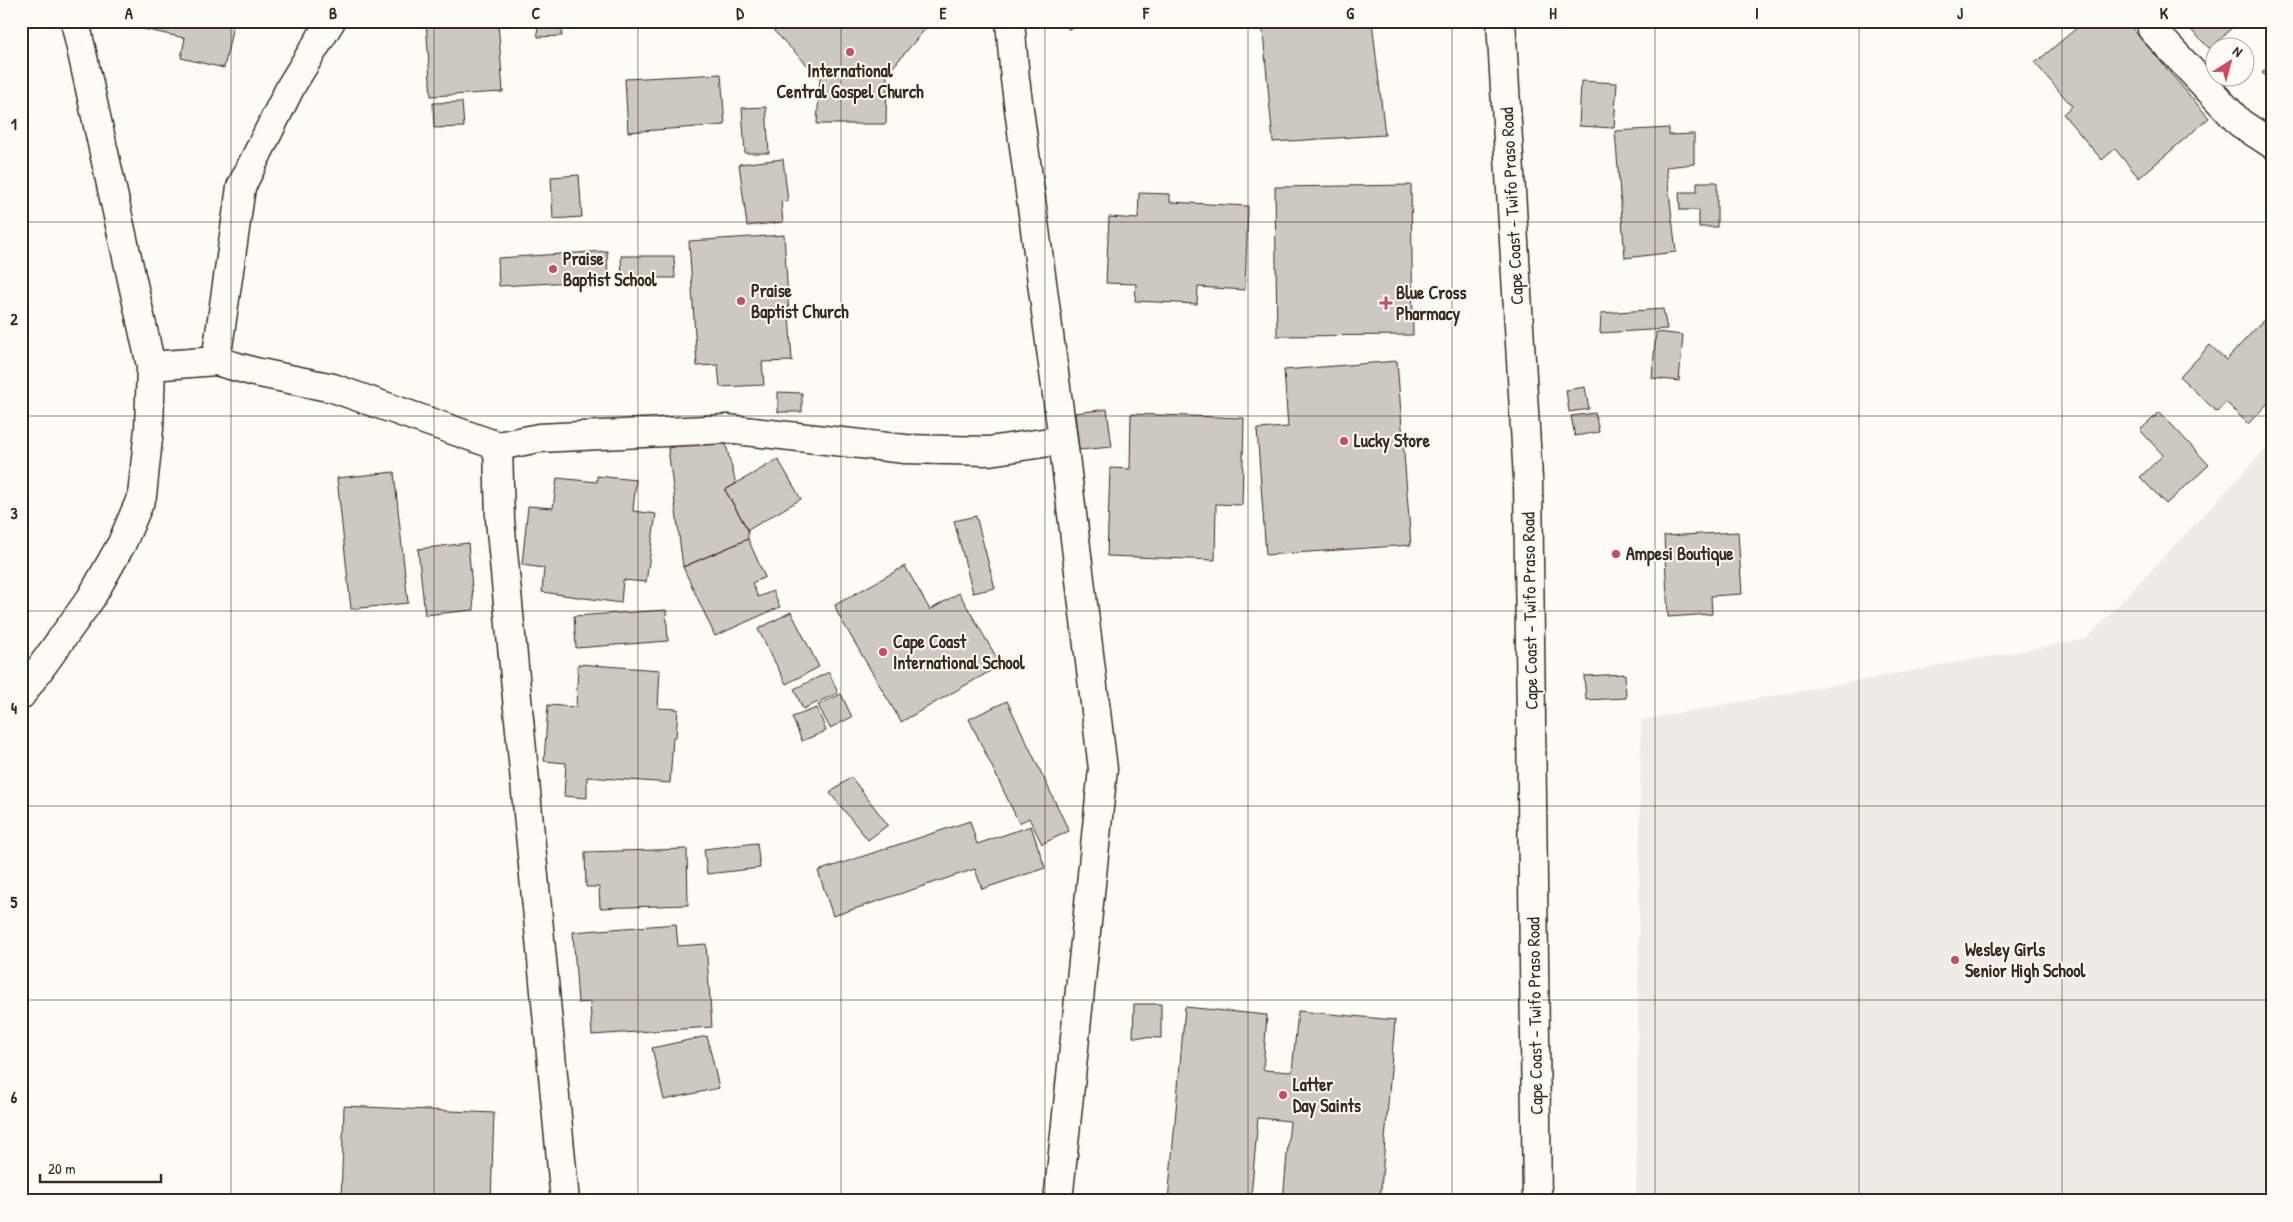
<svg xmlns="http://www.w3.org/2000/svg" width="2293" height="1222" viewBox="0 0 2293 1222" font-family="'Patrick Hand',sans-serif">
	<rect width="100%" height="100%" fill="#fdfcf7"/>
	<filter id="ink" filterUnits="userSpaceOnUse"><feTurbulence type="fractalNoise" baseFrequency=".02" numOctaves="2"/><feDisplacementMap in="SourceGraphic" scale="10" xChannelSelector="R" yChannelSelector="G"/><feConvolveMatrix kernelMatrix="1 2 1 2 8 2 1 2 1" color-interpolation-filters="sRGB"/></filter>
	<g filter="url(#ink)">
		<path fill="#efece7" d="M2272,442V1201H1636L1641,720L2086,639Z"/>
		<path fill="#cdc8c2" stroke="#3b2a1e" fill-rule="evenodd" d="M105,21H234L224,68L181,58L185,38Z
			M426,21H498L503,92L431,96Z
			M537,21H562V36L538,37Z
			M774,21H927V27L887,74L886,124H817L820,78L774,31Z
			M1067,21H1108L1068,29Z
			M1372,21L1385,135L1273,142L1262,22Z
			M2085,21H2126L2209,118L2139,178L2115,149L2102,160L2063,114L2072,106L2035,63Z
			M2182,21H2239L2210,49Z
			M2272,63V80L2262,73Z
			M721,74L725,125L628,132L625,79Z
			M1581,81L1617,83L1614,128L1579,126Z
			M462,102L464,127L434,128L433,103Z
			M766,107L769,153H745L742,108Z
			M1669,128V135L1694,134V164L1666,167L1676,252L1625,258L1615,131Z
			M783,159L788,201L781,202L783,222L747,226L739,164Z
			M579,175L582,217L553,219L551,177Z
			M1697,182H1717V227H1699V210H1680L1679,192H1697Z
			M1411,185L1413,335L1277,336L1275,187Z
			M1139,193L1170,194V202L1248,206L1245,290L1198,287L1197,304L1135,301L1136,284L1106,283L1109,217L1138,219Z
			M784,235L792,361L762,362L764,385L720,387L718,365L697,366L689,241Z
			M607,251L608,280L499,286L498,258Z
			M621,256H674L675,278H622Z
			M1663,309L1667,329L1600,333L1601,313Z
			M2272,311V399L2248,424L2226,402L2217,412L2180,377L2210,345L2226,360Z
			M1656,332L1683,335L1679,381L1652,378Z
			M1397,361L1411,545L1266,555L1257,429L1288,427L1284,370Z
			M1585,387L1589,409L1569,412L1566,390Z
			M778,392L802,393V412H778Z
			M1107,409L1112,447L1079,450L1075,413Z
			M2160,412L2209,465L2166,504L2140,477L2163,455L2140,430Z
			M1595,413L1599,432L1575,436L1571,416Z
			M1131,414L1244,418L1242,505L1216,504L1215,560L1107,556L1110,468L1130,469Z
			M724,437L736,484L725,490L748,530V539L683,567L668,448Z
			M778,459L801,499L748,530L725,490Z
			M394,472L408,603L351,609L337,478Z
			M597,476L636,480L633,511L656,514L646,582L623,580L621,603L542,592L544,568L522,565L528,506L553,508L557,478L597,482Z
			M976,516L995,588L973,593L954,521Z
			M1738,532L1742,594L1711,596L1712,614L1668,617L1664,536Z
			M748,539L765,577L752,583L758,597L773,591L780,607L715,636L683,567Z
			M468,543L474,610L425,615L418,549Z
			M905,566L930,610L959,593L1001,665L901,722L838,614L835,605Z
			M666,610L668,641L576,648L574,616Z
			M791,612L819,667L786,684L758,629Z
			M578,664L660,670L658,708L678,709L676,737H673L670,783L587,777V798L564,796L566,763L544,761L548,705L576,707Z
			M829,672L838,693L803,709L794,689Z
			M1625,674L1626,698L1586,700L1584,676Z
			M841,694L852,717L830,728L818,705Z
			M1007,701L1069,831L1042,844L1029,818L1019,823L969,719Z
			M817,708L826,731L802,741L792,717Z
			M851,777L888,825L868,840L830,793Z
			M970,821L977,844L1031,826L1045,868L982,889L975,869L833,916L818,871Z
			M757,843L760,868L707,874L704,849Z
			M687,849L688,905L600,908L599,887H586L585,852Z
			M676,924L678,946L706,944L712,1027L592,1035L590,1002L578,1003L573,932Z
			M1134,1004H1161V1038L1133,1037Z
			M1185,1007L1267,1015L1263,1070L1292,1072L1298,1011L1395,1020L1380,1201H1168ZM1258,1118L1290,1121L1283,1200L1251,1197Z
			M707,1036L719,1088L664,1100L652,1048Z
			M344,1106L494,1113L491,1201H341Z"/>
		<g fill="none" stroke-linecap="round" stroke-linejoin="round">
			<g stroke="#3b2a1e" stroke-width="31">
				<path id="minor" d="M1010,21L1015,79L1063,440L1103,769L1058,1201
					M2152,29L2240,123L2272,144
					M216,361L241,187L291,86L331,21
					M151,366L216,361L255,372L333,388L498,446
					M21,695L91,598L122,543L142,496L149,429L151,366L75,21
					M565,1201L500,520L498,446L539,438L727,429L905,449L989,451L1063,440"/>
			</g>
			<g stroke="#3b2a1e" stroke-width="31">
				<path id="major" d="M1501,21L1528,479L1537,1201"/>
			</g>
			<use href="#minor" stroke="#fdfcf7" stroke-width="28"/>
			<use href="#major" stroke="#fdfcf7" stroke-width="28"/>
		</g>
	</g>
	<path fill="none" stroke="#3b2a1e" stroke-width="1" stroke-opacity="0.55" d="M231,21V1201M434,21V1201M638,21V1201M841,21V1201M1045,21V1201M1248,21V1201M1452,21V1201M1655,21V1201M1859,21V1201M2062,21V1201M21,222H2272M21,416H2272M21,611H2272M21,806H2272M21,1000H2272"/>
	<g fill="#d1495b" stroke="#fdfcf7" stroke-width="2">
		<circle cx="850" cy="52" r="5"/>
		<circle cx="553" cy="269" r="5"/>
		<circle cx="741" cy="301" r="5"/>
		<path d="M1383.5 295.5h5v5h5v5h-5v5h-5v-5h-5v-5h5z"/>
		<circle cx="1344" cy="441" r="5"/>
		<circle cx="1616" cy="554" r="5"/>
		<circle cx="883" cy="652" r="5"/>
		<circle cx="1955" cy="960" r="5"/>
		<circle cx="1283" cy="1095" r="5"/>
	</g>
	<g text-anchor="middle" stroke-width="4" stroke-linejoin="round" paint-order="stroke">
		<g font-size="18" font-weight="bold" fill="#3b2a1e" stroke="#fdfcf7" text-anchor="start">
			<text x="850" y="77" text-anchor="middle">International<tspan x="850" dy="21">Central Gospel Church</tspan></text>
			<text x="563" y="265">Praise<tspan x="563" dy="21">Baptist School</tspan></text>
			<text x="751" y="297">Praise<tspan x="751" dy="21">Baptist Church</tspan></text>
			<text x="1396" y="299">Blue Cross<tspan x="1396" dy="21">Pharmacy</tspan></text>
			<text x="1354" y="447">Lucky Store</text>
			<text x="1626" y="560">Ampesi Boutique</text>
			<text x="893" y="648">Cape Coast<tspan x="893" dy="21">International School</tspan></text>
			<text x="1965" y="956">Wesley Girls<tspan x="1965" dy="21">Senior High School</tspan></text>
			<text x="1293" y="1091">Latter<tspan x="1293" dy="21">Day Saints</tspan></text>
		</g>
		<g font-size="18" fill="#3b2a1e" stroke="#fdfcf7">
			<text transform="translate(1512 206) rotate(-93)" y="6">Cape Coast - Twifo Praso Road</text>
			<text transform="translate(1530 611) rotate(-91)" y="6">Cape Coast - Twifo Praso Road</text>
			<text transform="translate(1535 1016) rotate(-91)" y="6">Cape Coast - Twifo Praso Road</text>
		</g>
	</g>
	<rect width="2293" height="1222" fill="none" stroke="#fdfcf7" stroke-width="55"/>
	<g transform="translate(2230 62) rotate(36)"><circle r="24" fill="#fdfcf7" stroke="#afa8a0"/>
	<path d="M0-4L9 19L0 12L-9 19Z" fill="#d1495b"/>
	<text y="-8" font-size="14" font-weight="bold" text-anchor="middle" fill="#3b2a1e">N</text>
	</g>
	<path d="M40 1174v8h121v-8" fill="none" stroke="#3b2a1e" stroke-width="2.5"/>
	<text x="48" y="1174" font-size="15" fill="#3b2a1e" stroke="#fdfcf7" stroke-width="4" paint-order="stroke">20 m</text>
	<rect x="28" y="28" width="2238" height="1166" fill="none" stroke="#3b2a1e" stroke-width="2"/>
	<g font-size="16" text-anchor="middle" font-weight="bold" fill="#3b2a1e">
		<text x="129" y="19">A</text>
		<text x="333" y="19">B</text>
		<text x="536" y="19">C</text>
		<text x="740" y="19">D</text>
		<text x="943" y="19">E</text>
		<text x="1146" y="19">F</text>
		<text x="1350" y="19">G</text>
		<text x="1553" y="19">H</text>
		<text x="1757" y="19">I</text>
		<text x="1960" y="19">J</text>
		<text x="2164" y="19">K</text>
		<text x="14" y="130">1</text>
		<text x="14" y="325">2</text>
		<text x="14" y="519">3</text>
		<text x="14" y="714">4</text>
		<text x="14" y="908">5</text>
		<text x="14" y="1103">6</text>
	</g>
</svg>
